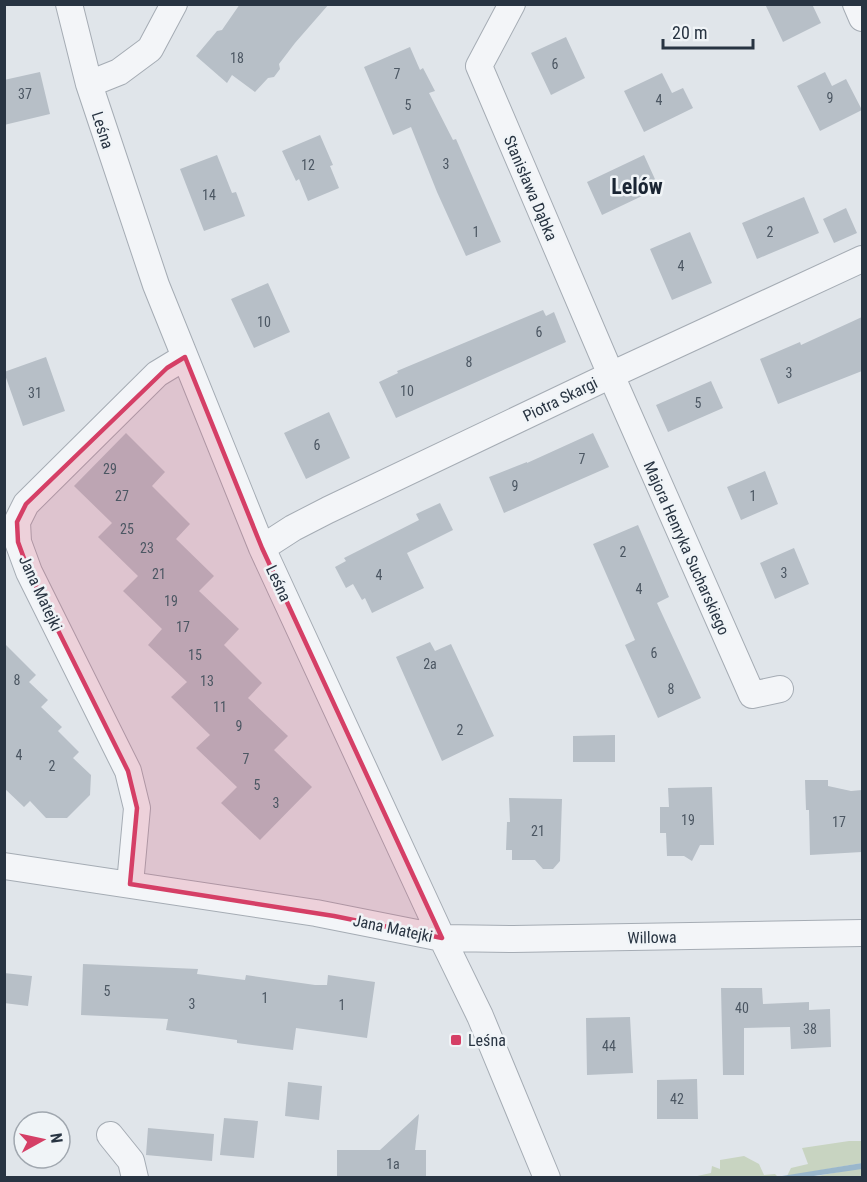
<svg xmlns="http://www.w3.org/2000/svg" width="867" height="1182" viewBox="0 0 867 1182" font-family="'Roboto Condensed',sans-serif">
	<rect width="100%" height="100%" fill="#e0e5ea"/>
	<path fill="#c8d4c1" d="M849,1141H862V1163L787,1176L791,1168L808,1164L802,1148Z
		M744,1156L759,1164L764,1175L775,1174L778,1177L688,1178L711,1173L712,1166L720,1169V1160Z
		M854,1169H862V1177L807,1178Z"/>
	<path fill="#9ab7cc" d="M862,1163V1169L807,1177H776Z"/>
	<path fill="#b7bfc7" d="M240,4H329L295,43L279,64L280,69L274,77L268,78L255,92L232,75L227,83L196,56L217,31L222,30Z
		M765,4H812L821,23L783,42Z
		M566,37L585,78L551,95L531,53Z
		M410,47L420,70L423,68L435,91L429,93L453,140L456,139L501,242L466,256L437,192L411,127L393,135L364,67Z
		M40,72L50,114L4,125V80Z
		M825,72L832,86L846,79L862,110L820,131L797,86Z
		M662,73L672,93L683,88L693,108L644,132L624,91Z
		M320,135L333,165L330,166L339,188L308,201L299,179L296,181L282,151Z
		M217,155L232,193L236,192L245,216L204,231L180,169Z
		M644,155L659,188L602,215L587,182Z
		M804,197L819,233L757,259L742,223Z
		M846,208L857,233L834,243L823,219Z
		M690,232L712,283L672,300L650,249Z
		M268,283L290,332L254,348L231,299Z
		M543,310L546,316L554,312L566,342L396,418L379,382L398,373L397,371Z
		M862,317V371L778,404L760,359L800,342L801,345Z
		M46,357L65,411L23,426L4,372Z
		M711,381L723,408L668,432L656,405Z
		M329,412L350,458L306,479L284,433Z
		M126,433L165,472L152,486L190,524L176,539L214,576L199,591L239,629L224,645L262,683L248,698L288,736L274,750L312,787L260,840L221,803L237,787L196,748L210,735L171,697L187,682L148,645L162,629L123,591L138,576L98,537L112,523L74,486Z
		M593,433L609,467L504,513L489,477L527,462V463Z
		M765,471L778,504L741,520L727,487Z
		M440,503L453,530L407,553L424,588L372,613L365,598L362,600L353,584L346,588L335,567L346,561L344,558L419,520L416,514Z
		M638,525L669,597L657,603L701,698L658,718L625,645L635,640L593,544Z
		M794,548L809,584L775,599L760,563Z
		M430,642L435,651L451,644L494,736L442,761L396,657Z
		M4,643L36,675L29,682L48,700L41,707L62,727L58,731L79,752L73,758L91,775L90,795L67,818H46L30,801L24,807L4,788Z
		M615,735V762H573V736Z
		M805,780H828V786L851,791L862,790V852L810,855L809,810H806Z
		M712,787L714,845H700L692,861L684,856H667L666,833H660V807H669L668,788Z
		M509,798L562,799L560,861L553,869H543L535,860H512V850H506L507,822H510Z
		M83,964L198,969L197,974L245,980L246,975L315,985H327L328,975L375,982L367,1038L296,1028L293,1050L237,1043V1040L166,1030L168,1019L81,1015Z
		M4,973L32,976L28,1006L4,1003Z
		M721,988H762L763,1004L809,1002V1010L830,1009L831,1047L791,1049L790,1027L744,1028V1075H723Z
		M630,1017L633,1073L587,1075L586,1018Z
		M697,1079L698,1119H657V1080Z
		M288,1082L322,1086L319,1120L285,1116Z
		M419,1114L415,1150H426V1178H337V1150H380Z
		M224,1118L258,1121L254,1158L220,1155Z
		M148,1128L214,1134L212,1161L146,1155Z"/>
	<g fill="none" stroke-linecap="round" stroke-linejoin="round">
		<g stroke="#a5acb4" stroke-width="28">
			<path id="street" d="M69,4L89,84L156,285L262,548L442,938L480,1016L547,1178
				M512,4L479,66L611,375L752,695L780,689
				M856,4L862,18
				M89,84L119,72L150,49L174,4
				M262,548L293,528L328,510L611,375L862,259
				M4,866L316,913L442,938L513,939L862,933
				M130,884L137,808L128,771L29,572L18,542L17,522L26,504L157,374L185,357
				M110,1135L131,1161L135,1178"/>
		</g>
		<use href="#street" stroke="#f3f5f8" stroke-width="26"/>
	</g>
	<path fill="#d53f66" fill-opacity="0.2" stroke="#d53f66" stroke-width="4.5" stroke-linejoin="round" d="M185,357L262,548L442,938L334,916L130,884L137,808L128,771L29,572L18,542L17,522L26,504L167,368Z"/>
	<rect fill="#d53f66" stroke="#f0f4f7" stroke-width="2" x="450" y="1034" width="12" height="12" rx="3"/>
	<g text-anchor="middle" stroke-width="5" stroke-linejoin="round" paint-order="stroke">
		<g font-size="14" fill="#4c5763">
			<text x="237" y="63">18</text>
			<text x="555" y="69">6</text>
			<text x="397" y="79">7</text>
			<text x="25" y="99">37</text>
			<text x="830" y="103">9</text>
			<text x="659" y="105">4</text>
			<text x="408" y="110">5</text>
			<text x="446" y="169">3</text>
			<text x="308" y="170">12</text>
			<text x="209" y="200">14</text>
			<text x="476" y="237">1</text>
			<text x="770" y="237">2</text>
			<text x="681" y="271">4</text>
			<text x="264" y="327">10</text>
			<text x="539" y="337">6</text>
			<text x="469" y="367">8</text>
			<text x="789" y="378">3</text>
			<text x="407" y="396">10</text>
			<text x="35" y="398">31</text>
			<text x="698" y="408">5</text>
			<text x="317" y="450">6</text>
			<text x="582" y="464">7</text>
			<text x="110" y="474">29</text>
			<text x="515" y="491">9</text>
			<text x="122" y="501">27</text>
			<text x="753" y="501">1</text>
			<text x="127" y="534">25</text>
			<text x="147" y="553">23</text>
			<text x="623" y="557">2</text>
			<text x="784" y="578">3</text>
			<text x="159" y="579">21</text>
			<text x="379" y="580">4</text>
			<text x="639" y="594">4</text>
			<text x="171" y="606">19</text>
			<text x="183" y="632">17</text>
			<text x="654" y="658">6</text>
			<text x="195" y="660">15</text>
			<text x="430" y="669">2a</text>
			<text x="17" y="685">8</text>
			<text x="207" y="686">13</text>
			<text x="671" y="694">8</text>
			<text x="220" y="712">11</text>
			<text x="239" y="731">9</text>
			<text x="460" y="735">2</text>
			<text x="19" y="760">4</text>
			<text x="246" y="764">7</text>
			<text x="52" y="771">2</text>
			<text x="257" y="790">5</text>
			<text x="276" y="808">3</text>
			<text x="688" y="825">19</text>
			<text x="839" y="827">17</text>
			<text x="538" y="836">21</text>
			<text x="107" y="996">5</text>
			<text x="265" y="1003">1</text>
			<text x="192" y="1009">3</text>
			<text x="342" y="1010">1</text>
			<text x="742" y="1013">40</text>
			<text x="810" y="1034">38</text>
			<text x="609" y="1051">44</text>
			<text x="677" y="1104">42</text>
			<text x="393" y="1169">1a</text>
		</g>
		<g font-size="16" fill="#283442" stroke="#f0f4f7">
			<text transform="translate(103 130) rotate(72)" y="6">Leśna</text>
			<text transform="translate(531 188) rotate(67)" y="6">Stanisława Dąbka</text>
			<text transform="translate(560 399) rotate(-26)" y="6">Piotra Skargi</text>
			<text transform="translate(687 548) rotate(66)" y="6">Majora Henryka Sucharskiego</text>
			<text transform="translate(279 583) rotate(65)" y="6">Leśna</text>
			<text transform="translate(41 593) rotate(65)" y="6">Jana Matejki</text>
			<text transform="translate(393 928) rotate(12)" y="6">Jana Matejki</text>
			<text transform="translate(652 937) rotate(-1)" y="6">Willowa</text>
		</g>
		<g font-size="16" fill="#283442" stroke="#f0f4f7" text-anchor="start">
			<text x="468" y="1046">Leśna</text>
		</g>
		<g font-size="22" font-weight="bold" fill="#1a2533" stroke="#f0f4f7">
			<text x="637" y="194">Lelów</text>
		</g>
	</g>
	<rect width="867" height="1182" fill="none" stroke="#283442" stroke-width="12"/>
	<g transform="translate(42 1140) rotate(82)"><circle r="28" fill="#f0f4f7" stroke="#a0a7af" stroke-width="1.5"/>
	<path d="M0-4.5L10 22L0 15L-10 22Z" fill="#d53f66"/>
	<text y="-9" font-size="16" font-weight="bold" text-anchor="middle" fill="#283442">N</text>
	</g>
	<path d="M663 39v9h90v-9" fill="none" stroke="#283442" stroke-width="3"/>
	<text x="672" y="39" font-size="18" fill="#283442" stroke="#f0f4f7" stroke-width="4.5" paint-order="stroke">20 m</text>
</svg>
